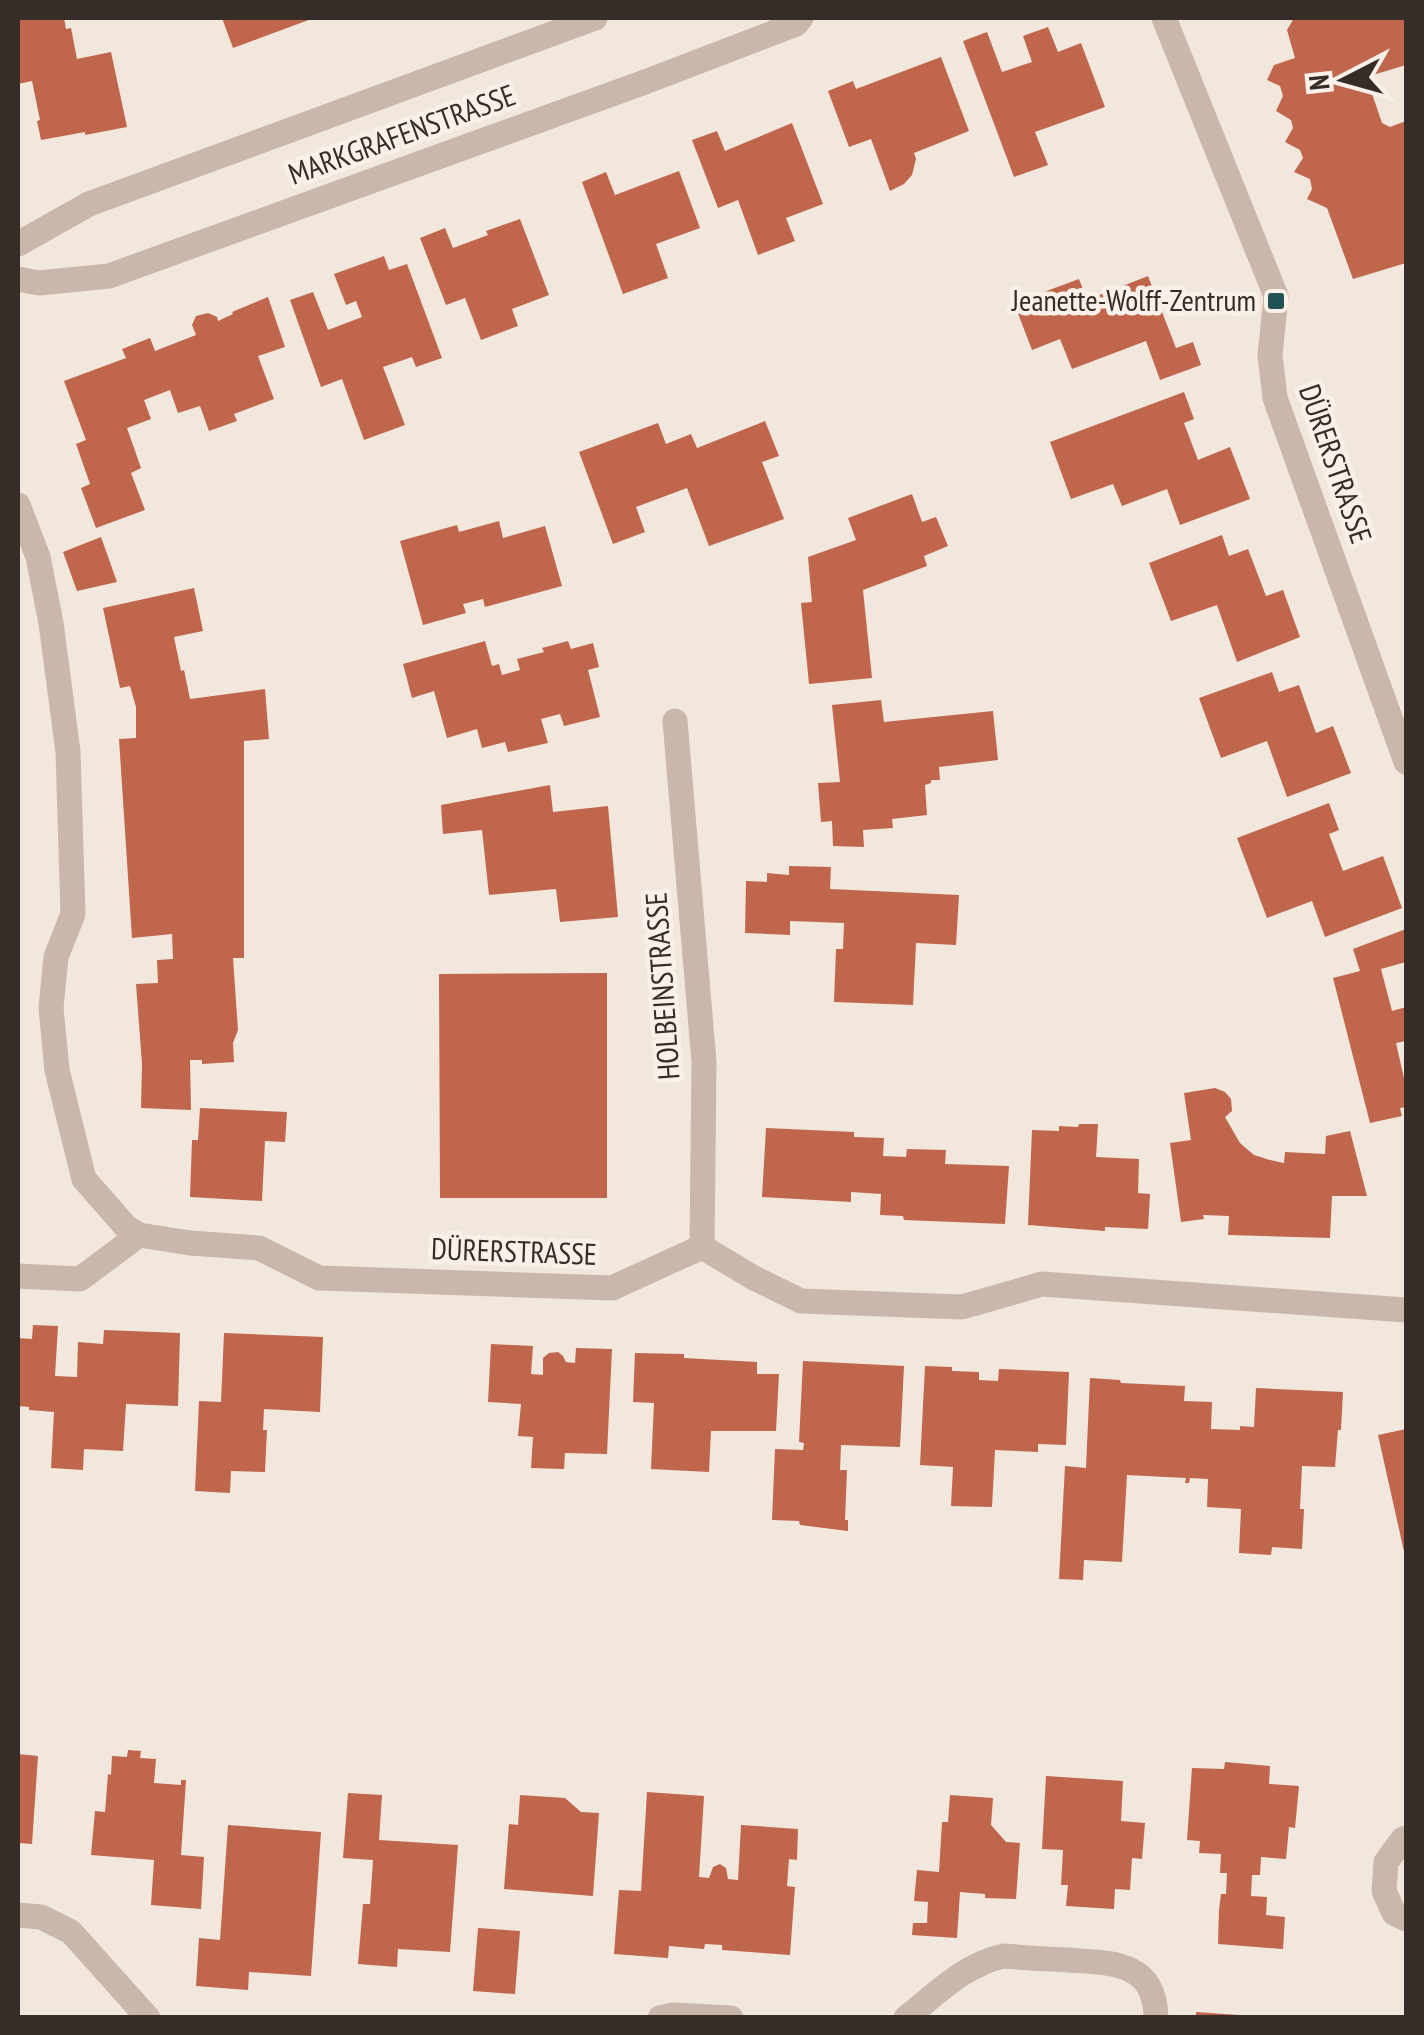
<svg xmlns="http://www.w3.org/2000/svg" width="1424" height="2035" viewBox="0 0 1424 2035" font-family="'PT Sans Narrow',sans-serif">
	<rect width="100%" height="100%" fill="#f1e7dd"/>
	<path fill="#bf664d" d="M18,18H64L66,29L71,28L77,59L111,52L127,127L85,135V132L41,140L37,121L40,120L32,81L18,84Z
		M222,18H314L233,48Z
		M1294,18H1406V65L1373,75L1368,82L1382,123L1390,127L1406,121V263L1353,279L1327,208L1307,199L1312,189L1310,179L1294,172L1303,158L1300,150L1285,142L1293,128L1291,120L1276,111L1283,96L1280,86L1267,80L1274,65L1295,58L1287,30Z
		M1048,27L1058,52L1081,43L1105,107L1035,132L1048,165L1014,177L963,41L987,32L1002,72L1032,62L1023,36Z
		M941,57L969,131L914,153L916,159L912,175L904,184L890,191L871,139L849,147L828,91L853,81L856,89Z
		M792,123L823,204L786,218L795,241L758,255L738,200L718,208L692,140L717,131L725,151Z
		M679,171L700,228L656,244L668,278L623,294L582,182L606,172L615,195Z
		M520,219L549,295L512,309L518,326L481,340L465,298L446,305L420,238L445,228L453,248L488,235L486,231Z
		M384,256L389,270L407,264L442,358L416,367L412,357L383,367L405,425L364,440L342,379L321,387L290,300L313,292L328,330L362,317L356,301L346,305L334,274Z
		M1148,276L1176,348L1193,342L1201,365L1160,380L1146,341L1072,369L1060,339L1032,350L1014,303L1079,279L1087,300Z
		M268,297L285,347L258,356L274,399L234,414L237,421L209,431L200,406L178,413L170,390L144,400L151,419L127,428L141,468L131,473L145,510L96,528L81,488L90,484L76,444L86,440L64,381L126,358L122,349L150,338L155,351L196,335L192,325L196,316L208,313L217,317L218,321L233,314L232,312Z
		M1184,392L1194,419L1184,423L1198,460L1230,447L1250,499L1180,525L1167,489L1122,506L1113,484L1071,499L1050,442Z
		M765,421L779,456L762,462L784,519L709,546L687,488L636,507L645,532L613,544L579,452L658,423L666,444L691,434L697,448Z
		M912,494L922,522L936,517L948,546L924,556L927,566L863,590L872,678L809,684L801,603L812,602L808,557L856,540L848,518Z
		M499,521L503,538L545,526L562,586L485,607L483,599L463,604L466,613L423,625L400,541L457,525L459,532Z
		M1222,535L1229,556L1248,549L1266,596L1283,590L1300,637L1237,662L1217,605L1171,621L1149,563Z
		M101,537L117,582L77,591L63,552Z
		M194,588L203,631L174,637L181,671L184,670L190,699L265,689L269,739L244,741V958H233L238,1030L233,1043L234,1062L202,1064V1060H190L191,1110L141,1108L142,1064L136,984L158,983L157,960L173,959L172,934L132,938L119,739L136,738V707L130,686L120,688L103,608Z
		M485,641L492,666L499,664L502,675L520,670L517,659L544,652L542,648L568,641L571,649L593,643L599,667L588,670L600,717L564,726L560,714L541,719L548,743L508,752L505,742L482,748L477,729L447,738L434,691L412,698L403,664Z
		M1272,672L1279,692L1299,685L1316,733L1333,726L1351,773L1287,797L1267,741L1221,758L1199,698Z
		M881,700L884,722L993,711L998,760L939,767L940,780H931V783L925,785L927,815L892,819L893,828L863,830L864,847L833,846L832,821L821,822L818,783L840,782L832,705Z
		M550,785L553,812L608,806L618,917L560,922L556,889L489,895L482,830L443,834L441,805Z
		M1329,803L1339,830L1329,834L1343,871L1383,856L1402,908L1325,937L1312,901L1267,918L1237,838Z
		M789,866L831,867L830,889L959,895L956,945L916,943L913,1005L834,1002L836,949H843L844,923L790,921V935L745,933L746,881L767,882V873L789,875Z
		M1406,929V962L1381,969L1392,1011L1406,1007V1041L1396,1043L1406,1087V1107L1400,1108L1402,1116L1370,1123L1333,978L1360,971L1353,949Z
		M607,973V1198H440L439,974Z
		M1215,1088L1225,1092L1231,1099L1232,1111L1225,1117L1240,1143L1254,1155L1270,1160L1284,1163L1285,1152L1325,1154L1326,1136L1350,1131L1367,1196H1332L1330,1238L1228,1235L1229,1216L1203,1215L1204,1219L1181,1222L1170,1143L1191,1140L1184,1093Z
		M200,1108L287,1112L285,1142L265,1141L262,1201L190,1197L192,1140H198Z
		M1079,1124H1098L1096,1157L1139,1159L1138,1193L1150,1194L1148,1229L1105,1227V1231L1028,1225L1032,1130L1059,1131V1126L1078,1127Z
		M766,1128L854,1132V1137L884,1138L883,1156L906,1157L907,1149L946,1150L945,1164L1009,1166L1005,1224L904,1220L903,1216L880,1215L881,1194L851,1192V1202L762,1197Z
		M33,1325L58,1326L55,1376L77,1377L78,1342L103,1344L104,1330L180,1333L178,1406L126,1404L123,1451L84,1449L83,1470L51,1468L54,1412L29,1410V1407L18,1406V1338L32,1339Z
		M224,1333L323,1337L320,1412L264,1409L263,1430H267L265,1472L231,1471L230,1493L195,1491L199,1401L221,1402Z
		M491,1344L533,1346L531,1374L543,1375V1358L549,1353L558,1352L563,1356L566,1362L575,1363L576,1348L612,1349L607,1454L565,1453L564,1469L531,1468L533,1437L518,1436L521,1404L488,1402Z
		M635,1353L684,1354V1358L757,1362V1374H779L776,1431H711L709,1472L651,1469L654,1403L633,1402Z
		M803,1361L904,1366L900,1447L841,1445L840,1470H847L845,1520H848V1531L800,1525L799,1521L772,1520L775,1449L803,1450L804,1443L799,1442Z
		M925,1366L952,1367V1371L979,1372V1380L998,1381L999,1369L1069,1372L1066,1445L1038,1444V1452L995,1450L992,1507L951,1506L953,1467L920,1465Z
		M1090,1378L1120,1380L1121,1383L1185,1386L1184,1401L1212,1402L1211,1429L1240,1430V1426L1254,1427L1256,1388L1343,1392L1341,1430H1338L1335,1467L1302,1466L1300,1509H1304L1302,1549L1272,1547L1271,1555L1239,1553L1241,1509L1207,1507L1208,1479L1190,1478L1189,1483H1185L1186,1478L1127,1475L1122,1562L1084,1560L1083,1580L1059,1579L1065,1466L1086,1468Z
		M1406,1429V1556H1405L1378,1435Z
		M128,1750L141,1751L140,1758L156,1759L154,1783L181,1785V1780H186L181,1855L204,1857L201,1909L151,1905L154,1860L91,1855L95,1811L105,1812L108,1774L111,1775L112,1756L127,1757Z
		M18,1754L38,1756L32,1844L18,1843Z
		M1225,1762L1270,1766L1269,1784L1299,1786L1295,1828L1289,1827L1286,1859L1261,1857L1260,1875H1252L1251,1896L1267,1897L1266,1915L1285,1917L1283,1949L1218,1944L1219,1910L1221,1894H1226L1227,1873H1220L1221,1854L1199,1853L1200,1841L1187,1840L1192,1768L1224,1769Z
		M1046,1776L1123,1781L1121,1821L1145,1823L1142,1859L1132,1858L1130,1890L1115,1889L1114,1909L1066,1906L1068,1885H1061L1063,1850L1042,1849Z
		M647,1792L704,1796L699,1877L709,1878L713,1867L720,1864L726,1868L728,1879L738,1880L741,1825L798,1829L797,1860L789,1859L787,1886L795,1887L790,1955L722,1950V1945L705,1944L704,1949L669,1946L668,1958L614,1954L619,1890L641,1891Z
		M348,1793L382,1795L379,1840L458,1845L450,1952L398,1949L397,1967L358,1964L363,1904H370L373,1860L343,1858Z
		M520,1795L565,1798L581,1812L599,1813L593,1896L504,1889L509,1824L518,1825Z
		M950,1795L993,1798L991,1825L1006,1842L1020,1843L1016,1899L985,1898V1894L960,1892L957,1938L912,1935L913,1923H927L928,1902L914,1901L917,1870L939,1872L942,1822H948Z
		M228,1825L321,1832L311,1976L249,1972L248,1990L196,1986L199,1938L220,1940Z
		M478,1928L520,1931L515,1994L473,1991Z
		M1196,2012L1239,2015V2018H1196Z"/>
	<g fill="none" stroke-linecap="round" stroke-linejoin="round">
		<path stroke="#c8b7aa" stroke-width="25" d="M1164,18L1276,296L1270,355L1275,398L1406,762
			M18,244L89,204L595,18
			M18,279L39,283L109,276L645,82L796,24L801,18
			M18,505L38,557L51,623L68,752L73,914L56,957L51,1008L57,1070L84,1179L126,1227L139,1235L190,1243L259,1248L319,1278L612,1288L702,1247L754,1278L801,1301L962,1307L1042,1284L1406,1310
			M675,721L704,1062L702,1247
			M18,1276L80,1279L139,1235
			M1406,1838L1403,1839L1386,1862L1384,1891L1394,1913L1406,1919
			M18,1915L41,1917L71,1932L148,2018
			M660,2018L673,2015L731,2018
			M906,2018C936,1994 965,1964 1004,1956C1025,1958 1047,1959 1068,1960C1111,1963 1155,1961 1156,2018"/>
	</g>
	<rect fill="#215355" stroke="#f9f1e9" stroke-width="4" x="1266" y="291" width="20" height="20" rx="5"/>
	<g text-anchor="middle" stroke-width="9" stroke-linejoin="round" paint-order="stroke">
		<g font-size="30" fill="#362d29" stroke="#f9f1e9">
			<text transform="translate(402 135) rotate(-20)" y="10">MARKGRAFENSTRASSE</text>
			<text transform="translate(1335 464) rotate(71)" y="10">DÜRERSTRASSE</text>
			<text transform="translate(663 986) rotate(-94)" y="10">HOLBEINSTRASSE</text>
			<text transform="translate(514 1252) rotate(2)" y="10">DÜRERSTRASSE</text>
		</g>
		<g font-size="30" fill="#362d29" stroke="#f9f1e9" text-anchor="end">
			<text x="1256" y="311">Jeanette-Wolff-Zentrum</text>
		</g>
	</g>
	<rect width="1424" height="2035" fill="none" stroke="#362d29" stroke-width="40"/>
	<g transform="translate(1344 80) rotate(264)" stroke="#f9f1e9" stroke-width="8" paint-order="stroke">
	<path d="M0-8L18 38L0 25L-18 38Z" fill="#362d29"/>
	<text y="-15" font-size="28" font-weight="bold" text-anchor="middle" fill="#362d29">N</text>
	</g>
</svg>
